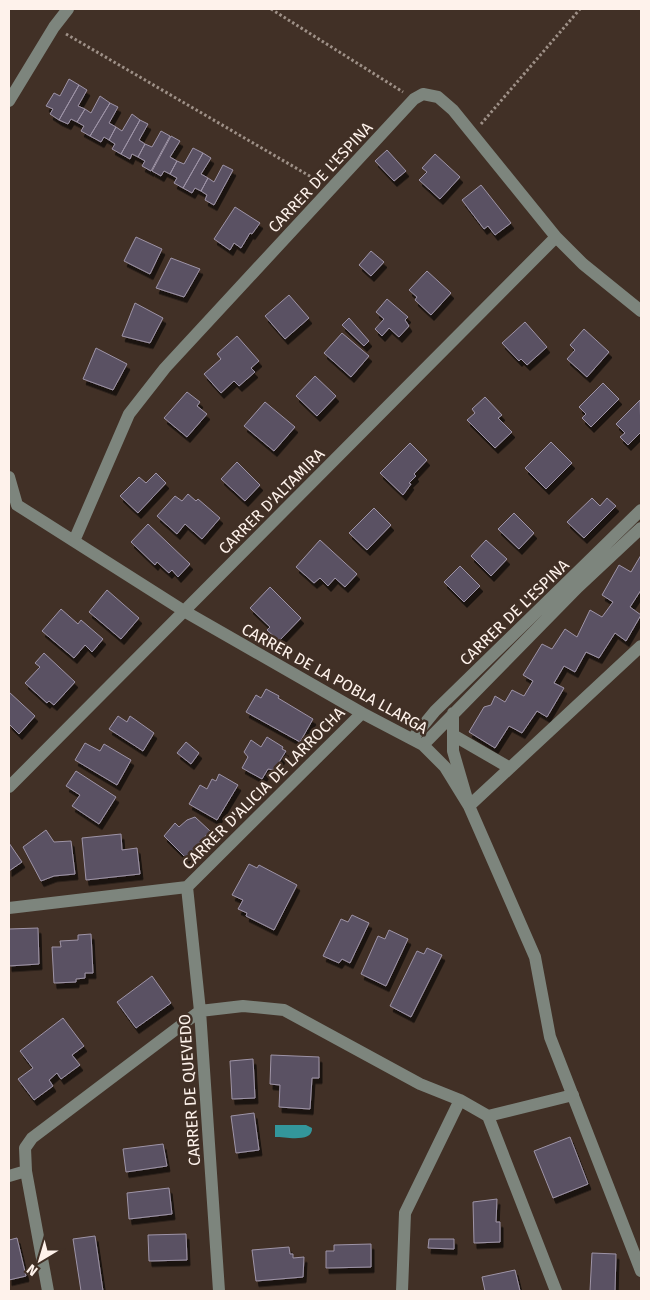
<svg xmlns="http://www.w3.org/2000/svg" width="650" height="1300" viewBox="0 0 650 1300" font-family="'Fira Sans',sans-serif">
	<defs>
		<filter id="shadow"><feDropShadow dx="3" dy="5.5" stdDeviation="0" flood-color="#0009"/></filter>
	</defs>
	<rect width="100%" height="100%" fill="#413026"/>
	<path fill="#33969b" d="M275,1125H306L312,1128C313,1143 286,1137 275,1137Z"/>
	<path fill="#5a5163" stroke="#9e94a7" filter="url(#shadow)" d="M69,79L79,85L59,120L50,114L53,109L46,106L54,93L60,96Z
		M79,85L87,90L78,106L85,109L77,122L71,119L68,124L59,120Z
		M100,96L110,103L90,136L81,131L84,126L77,122L85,109L91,113Z
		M110,103L118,107L109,123L116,127L109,140L104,137L101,142L90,136Z
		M132,114L140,120L121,154L112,149L115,144L109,140L116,127L122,131Z
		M140,120L148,124L139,140L145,144L138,157L132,154L130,159L121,154Z
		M161,131L170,136L151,171L142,166L145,161L138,157L145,144L152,147Z
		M171,136L180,141L170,157L177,161L170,174L164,171L161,176L152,171Z
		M193,148L203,153L183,188L174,183L177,178L170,174L177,161L184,164Z
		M387,150L406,171L394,181L375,161Z
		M203,153L211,158L201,174L208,178L201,191L195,188L192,193L183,188Z
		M435,154L460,177L440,199L419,180L427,172L422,168Z
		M223,165L233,170L214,205L205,200L207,195L201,191L208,178L214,182Z
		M481,185L511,223L495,235L488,226L484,229L462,200Z
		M235,207L260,223L252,234L250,233L241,248L234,243L230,250L214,239Z
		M136,237L162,249L150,274L124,261Z
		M371,251L384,262L371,276L359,265Z
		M171,258L200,269L184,297L156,288Z
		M427,271L451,293L431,315L415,300L417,297L409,290Z
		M289,295L309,318L285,339L265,316Z
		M387,299L408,317L405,320L409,326L399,337L389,328L382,336L375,329L384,319L376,312Z
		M135,303L163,318L150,343L122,336Z
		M349,318L369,341L364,346L342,325Z
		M525,322L547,347L527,365L521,359L519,361L502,343Z
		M584,329L609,352L587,377L567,359L575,350L570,345Z
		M342,333L369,356L351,377L324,353Z
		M237,336L259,361L251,368L255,372L239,386L234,381L221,393L204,374L221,359L217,354Z
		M96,348L127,364L113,390L83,379Z
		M315,376L336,396L317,416L296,396Z
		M603,383L619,399L591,427L582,418L586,414L579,407Z
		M187,392L200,402L197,406L207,414L187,437L164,418Z
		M485,397L502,415L498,418L512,432L495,448L467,420L475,413L472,409Z
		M640,400L641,432L628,445L620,437L625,433L616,424Z
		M265,402L295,427L274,451L244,426Z
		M551,442L572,463L546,489L525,468Z
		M410,443L427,460L414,474L416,476L409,483L411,484L403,495L380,473Z
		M237,462L260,485L245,501L221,479Z
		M156,473L166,483L138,513L120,496L139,477L146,483Z
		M188,494L196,501L198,499L220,518L202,539L185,524L177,534L157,516L175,496L182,501Z
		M592,498L600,506L607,498L616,506L584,538L567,522Z
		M374,508L391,525L367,550L349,533Z
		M514,513L534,533L519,549L498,529Z
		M148,524L190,564L178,577L172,570L169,573L157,562L155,565L131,542Z
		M320,540L357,574L345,587L335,578L328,586L320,578L314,583L296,567Z
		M486,540L507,559L491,576L471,556Z
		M641,555V590L630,607L641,615L626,641L615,633L599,658L586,652L575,672L564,666L554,683L564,688L547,717L537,711L522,733L509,726L495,748L469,732L484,707L491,705L495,696L505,702L512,690L524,696L533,681L523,675L542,644L552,649L565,629L577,637L590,610L602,617L613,602L602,595L619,565L631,572Z
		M460,566L480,586L464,602L444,582Z
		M270,587L301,618L279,641L267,630L270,627L250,608Z
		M107,590L139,618L121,639L89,612Z
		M61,609L78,624L81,620L103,639L92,652L85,645L74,658L42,631Z
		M44,653L75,682L54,705L49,701L47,703L25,683L40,667L35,663Z
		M266,689L279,696L278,698L313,719L300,742L246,712L256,695L261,698Z
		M9,692L35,716L19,734L9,724Z
		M118,716L127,722L130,716L154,733L143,751L109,729Z
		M267,737L283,747L282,749L286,751L274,770L268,769L262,779L242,768L248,757L244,752L251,740L261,747Z
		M186,742L199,753L191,764L177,753Z
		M85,743L100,751L104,744L131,760L117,785L75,760Z
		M76,771L116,797L99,824L72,806L80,795L66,786Z
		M219,774L238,785L217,820L189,804L200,785L207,789L212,779L216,781Z
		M195,817L210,831L186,858L164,836L175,823L179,827L187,820Z
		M46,830L54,842L71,841L75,874L54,876L41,881L23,847Z
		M121,834L122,850L137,848L140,874L86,880L82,838Z
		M9,843L22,862L9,871Z
		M249,864L257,868L259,865L297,885L274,930L246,916L247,913L238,909L243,900L232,895Z
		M352,915L369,923L350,963L342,959L339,963L323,956L341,919L348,922Z
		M38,928L39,964L9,966V929Z
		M389,930L408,939L386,986L361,974L378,936L385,939Z
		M91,934L93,973H85V978L76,979V982L54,983L52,947H61L60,941L78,940V935Z
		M427,948L442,955L411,1017L390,1006L417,951L424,954Z
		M152,976L171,1003L136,1028L117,1002Z
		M63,1018L84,1046L72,1055L80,1065L61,1079L57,1073L49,1080L53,1086L34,1100L18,1079L33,1068L20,1051Z
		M271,1055L319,1057V1078H312L310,1109L279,1107L280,1085L270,1084Z
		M253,1059L255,1098L232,1099L230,1061Z
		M254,1113L259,1150L236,1153L231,1116Z
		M570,1137L588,1184L553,1198L534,1151Z
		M163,1144L167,1166L126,1172L123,1149Z
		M169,1188L172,1214L129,1219L127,1193Z
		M497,1199L496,1222H500V1242L474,1243L473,1202Z
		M186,1234L187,1260L149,1261L148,1235Z
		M95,1236L103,1291H81L73,1239Z
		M17,1238L26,1276L9,1280V1240Z
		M429,1239H454V1249L428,1248Z
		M371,1244V1267L326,1268V1251H334V1245Z
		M289,1247L290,1254H293V1258L304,1257L303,1277L256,1281L252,1250Z
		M592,1253L616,1254L615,1291H590Z
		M515,1270L520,1291H485L482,1277Z"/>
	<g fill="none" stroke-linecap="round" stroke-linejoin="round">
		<path stroke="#9e9087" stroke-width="3" stroke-dasharray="2.5 2.5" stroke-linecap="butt" d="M271,9L403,92
			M66,34L320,182
			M481,124L580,9"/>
		<path stroke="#7d857d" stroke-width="12" d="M9,101L54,27L68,9
			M9,477L17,505
			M17,505L184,611L362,713L423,745L445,767L469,806L535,957L550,1037L641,1271
			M74,541L129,414L165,368L414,99L423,94L438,97L453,110L556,237L583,264L641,311
			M453,713V751L469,806L641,646
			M453,735L510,768
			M412,739L435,711L641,510
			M423,745L578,587L641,528
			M9,787L556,237
			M187,887L200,1011L219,1291
			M9,908L187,887L362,713
			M488,1116L556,1291
			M9,1176L26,1171
			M48,1291L26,1171L25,1148L32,1138L200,1011L243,1006L284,1010L420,1084L460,1100L488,1116L573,1095
			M402,1291L405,1213L460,1100"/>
	</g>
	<g text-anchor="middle" stroke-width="5" stroke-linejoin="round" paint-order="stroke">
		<g font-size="16" fill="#fef2eb" stroke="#413026">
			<text transform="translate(320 177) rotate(-47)" y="6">CARRER DE L'ESPINA</text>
			<text transform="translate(271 501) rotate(-45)" y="6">CARRER D'ALTAMIRA</text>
			<text transform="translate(514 612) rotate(-44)" y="6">CARRER DE L'ESPINA</text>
			<text transform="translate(335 678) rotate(29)" y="6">CARRER DE LA POBLA LLARGA</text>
			<text transform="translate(263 788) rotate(-45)" y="6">CARRER D'ALICIA DE LARROCHA</text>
			<text transform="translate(189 1090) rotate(-94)" y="6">CARRER DE QUEVEDO</text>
		</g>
	</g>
	<rect width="650" height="1300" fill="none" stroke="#fef2eb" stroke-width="20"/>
	<g transform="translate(40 1260) rotate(218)" stroke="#413026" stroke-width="4" paint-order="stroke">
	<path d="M0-4L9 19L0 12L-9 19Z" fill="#fef2eb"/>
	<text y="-8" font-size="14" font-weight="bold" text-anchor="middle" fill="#fef2eb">N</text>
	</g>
</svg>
